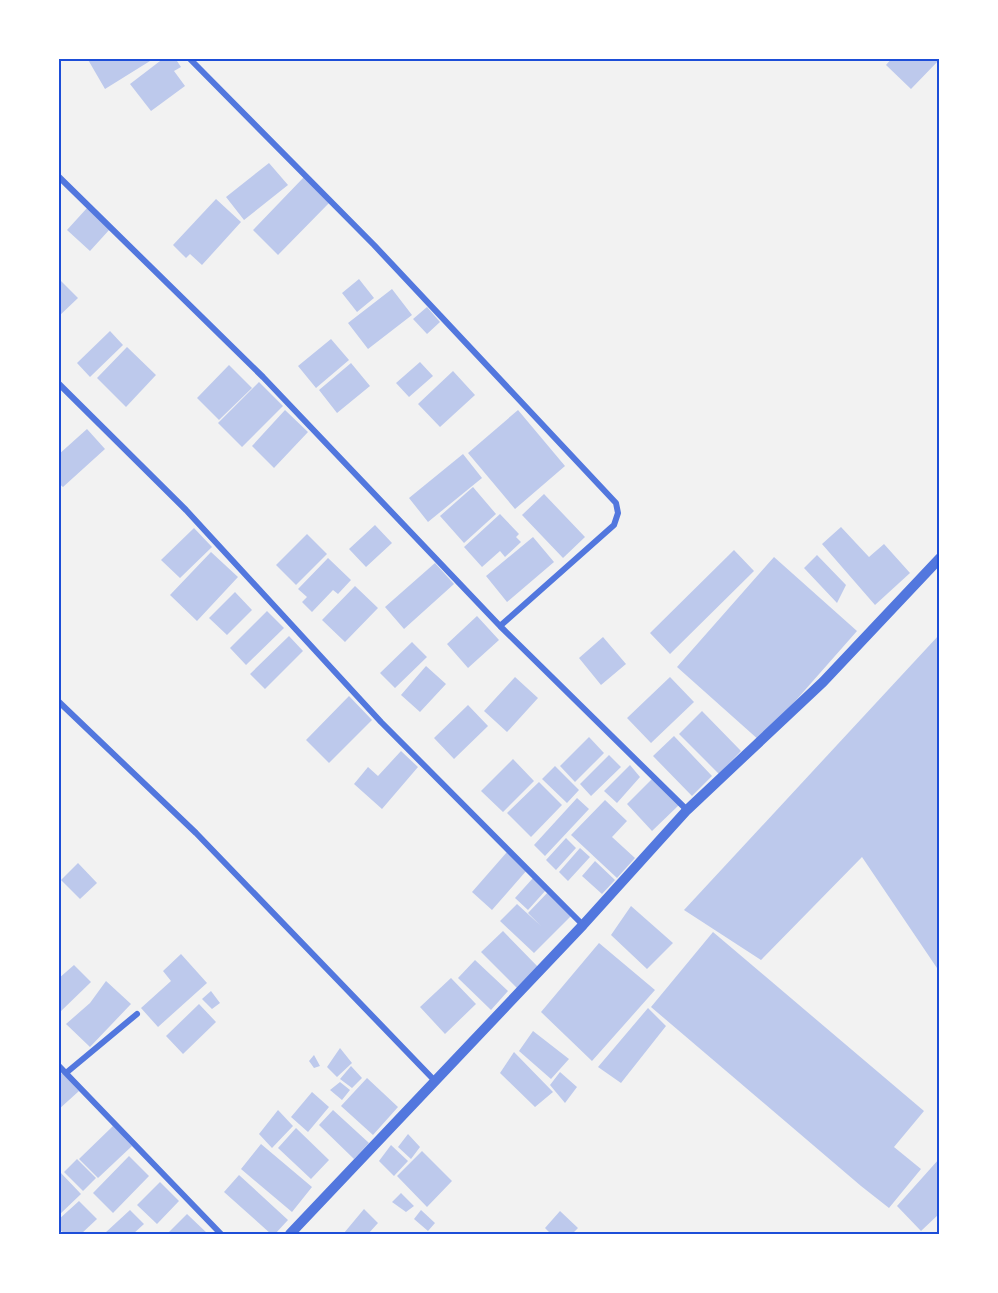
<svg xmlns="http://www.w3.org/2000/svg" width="998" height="1293" viewBox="0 0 998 1293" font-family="'Nunito Sans',sans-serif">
	<rect width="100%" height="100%" fill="#f2f2f2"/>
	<path fill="#bdc9ec" d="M87,58H148L150,61L105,89Z
		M164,58H175L181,67L174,71L185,86L151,111L130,84Z
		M892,58H940V59L911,89L886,65Z
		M269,163L288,185L244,220L226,197Z
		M304,177L329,203L278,255L253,230Z
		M216,199L241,222L202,265L190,254L186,258L173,245Z
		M87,208L110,229L90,251L67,230Z
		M58,278L78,298L58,317Z
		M359,279L374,298L357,312L342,293Z
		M392,289L412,315L368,349L348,323Z
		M427,307L440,322L427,334L413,319Z
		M110,331L123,345L90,377L77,363Z
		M331,339L349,360L316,388L298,366Z
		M127,347L156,375L126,407L97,378Z
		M420,362L433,376L409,397L396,383Z
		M351,363L370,386L337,413L319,390Z
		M229,365L252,388L219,420L197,398Z
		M453,371L475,395L440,427L418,404Z
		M259,382L283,406L242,447L218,423Z
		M285,410L308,432L274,468L252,446Z
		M518,410L565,466L515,509L468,453Z
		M87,429L105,449L63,487L58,483V455Z
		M463,454L482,478L428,522L409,498Z
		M473,487L496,514L464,543L440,516Z
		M544,494L585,537L563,558L522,515Z
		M500,514L519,534L516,537L521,542L505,557L500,551L482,567L464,547Z
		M375,525L392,543L366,567L349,549Z
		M841,527L869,557L884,544L910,573L875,605L822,544Z
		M194,528L212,547L180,578L161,560Z
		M307,534L327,554L296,585L276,565Z
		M533,537L554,562L507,602L486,576Z
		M734,550L754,571L670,654L650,633Z
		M211,552L238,577L197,621L170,595Z
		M817,555L846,585L837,603L804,568Z
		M774,557L857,631L760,741L677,667Z
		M328,558L351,580L338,594L333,590L312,612L302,602L307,597L298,589Z
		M435,563L454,584L404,629L385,607Z
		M355,586L378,608L345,642L322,620Z
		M235,592L252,610L227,635L209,618Z
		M267,611L284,628L246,665L230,648Z
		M477,616L499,640L468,668L447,644Z
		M939,635V971L862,857L761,960L684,910Z
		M289,636L303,651L265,689L250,674Z
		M603,637L626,664L601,685L579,658Z
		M412,642L427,657L395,688L380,673Z
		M426,666L446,684L420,712L401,695Z
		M515,677L538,698L507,732L484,711Z
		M670,677L694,702L651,743L627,718Z
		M349,696L372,720L329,763L306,740Z
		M468,705L488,726L454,759L434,738Z
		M702,711L741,751L719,774L679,734Z
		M674,736L712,776L692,796L653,756Z
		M589,737L604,753L575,782L560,766Z
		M401,751L418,767L382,809L354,784L368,767L378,776Z
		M609,755L621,767L591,796L580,784Z
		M513,759L534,781L503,812L481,791Z
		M630,765L640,777L617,803L604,791Z
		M555,766L579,790L567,803L542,779Z
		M653,778L679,805L652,831L627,804Z
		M539,782L562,805L531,837L507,813Z
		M577,798L589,809L545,856L534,845Z
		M605,800L627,821L612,837L635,858L617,878L571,835Z
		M566,838L576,848L556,870L546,860Z
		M580,848L590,857L568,881L559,872Z
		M507,852L527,870L492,910L472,892Z
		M595,861L615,880L602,894L582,876Z
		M78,863L97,883L80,899L61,880Z
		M533,878L546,890L528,910L515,898Z
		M548,892L572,915L534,953L500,921L517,904L541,926L528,913Z
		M631,906L673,943L647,969L611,935Z
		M503,931L539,968L518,989L481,952Z
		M713,932L924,1111L894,1147L921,1169L889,1208L861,1186L651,1007Z
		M599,943L655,990L592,1061L541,1012Z
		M181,954L207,983L158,1027L141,1008L171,981L163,971Z
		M475,960L508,991L491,1010L458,978Z
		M74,965L91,982L58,1014V979Z
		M451,978L476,1004L445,1034L420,1007Z
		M106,981L131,1004L90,1047L66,1024L90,1003Z
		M211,991L220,1003L212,1009L202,999Z
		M199,1004L216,1022L183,1054L166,1036Z
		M648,1008L666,1026L621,1083L598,1067Z
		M533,1031L569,1059L551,1079L519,1051Z
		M340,1048L352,1063L337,1077L327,1067Z
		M514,1052L553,1092L535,1107L500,1073Z
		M314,1055L320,1066L314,1068L309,1061Z
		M351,1066L362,1078L352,1088L340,1079Z
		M560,1072L577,1087L565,1103L550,1085Z
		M62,1073L79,1091L58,1110V1077Z
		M367,1078L398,1107L373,1135L341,1106Z
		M340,1082L350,1090L342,1100L330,1090Z
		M312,1092L329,1107L308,1132L291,1117Z
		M278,1110L293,1126L272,1148L259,1134Z
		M333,1110L369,1143L354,1159L319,1125Z
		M113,1126L132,1146L98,1178L79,1159Z
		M296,1128L329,1160L311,1179L278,1148Z
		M408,1134L420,1147L411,1159L398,1147Z
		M261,1144L312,1187L292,1212L241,1169Z
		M391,1145L408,1161L394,1176L379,1161Z
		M422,1151L452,1181L427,1207L397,1176Z
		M129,1156L149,1176L113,1213L93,1193Z
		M77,1159L96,1178L83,1191L64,1172Z
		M939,1159V1214L921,1231L897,1206Z
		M60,1172L81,1194L58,1216V1173Z
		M239,1175L288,1220L275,1234H271L224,1192Z
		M160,1182L179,1201L157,1224L137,1205Z
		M401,1193L414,1206L406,1212L392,1202Z
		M79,1201L97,1219L81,1234H65L58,1228V1220Z
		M364,1209L378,1223L368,1234H345L344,1233Z
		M130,1210L144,1224L133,1234H106L105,1233Z
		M421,1210L435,1223L428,1231L414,1219Z
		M560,1211L578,1228L572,1234H551L545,1228Z
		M187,1214L208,1234H167Z"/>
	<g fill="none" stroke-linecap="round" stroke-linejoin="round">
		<path stroke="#5277de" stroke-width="6" d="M189,58L374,245L616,503L618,513L614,525L500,626
			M58,176L263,377L500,626L687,810
			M58,383L186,510L381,722L583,925
			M58,701L196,833L435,1081
			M58,1065L221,1234
			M66,1073L137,1014"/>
		<path stroke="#5277de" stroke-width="10" d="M290,1234L583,925L687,810L823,682L940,558"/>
	</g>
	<rect width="998" height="1293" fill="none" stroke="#ffffff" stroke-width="120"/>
	<rect x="60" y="60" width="878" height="1173" fill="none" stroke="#1d4ed8" stroke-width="2"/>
</svg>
